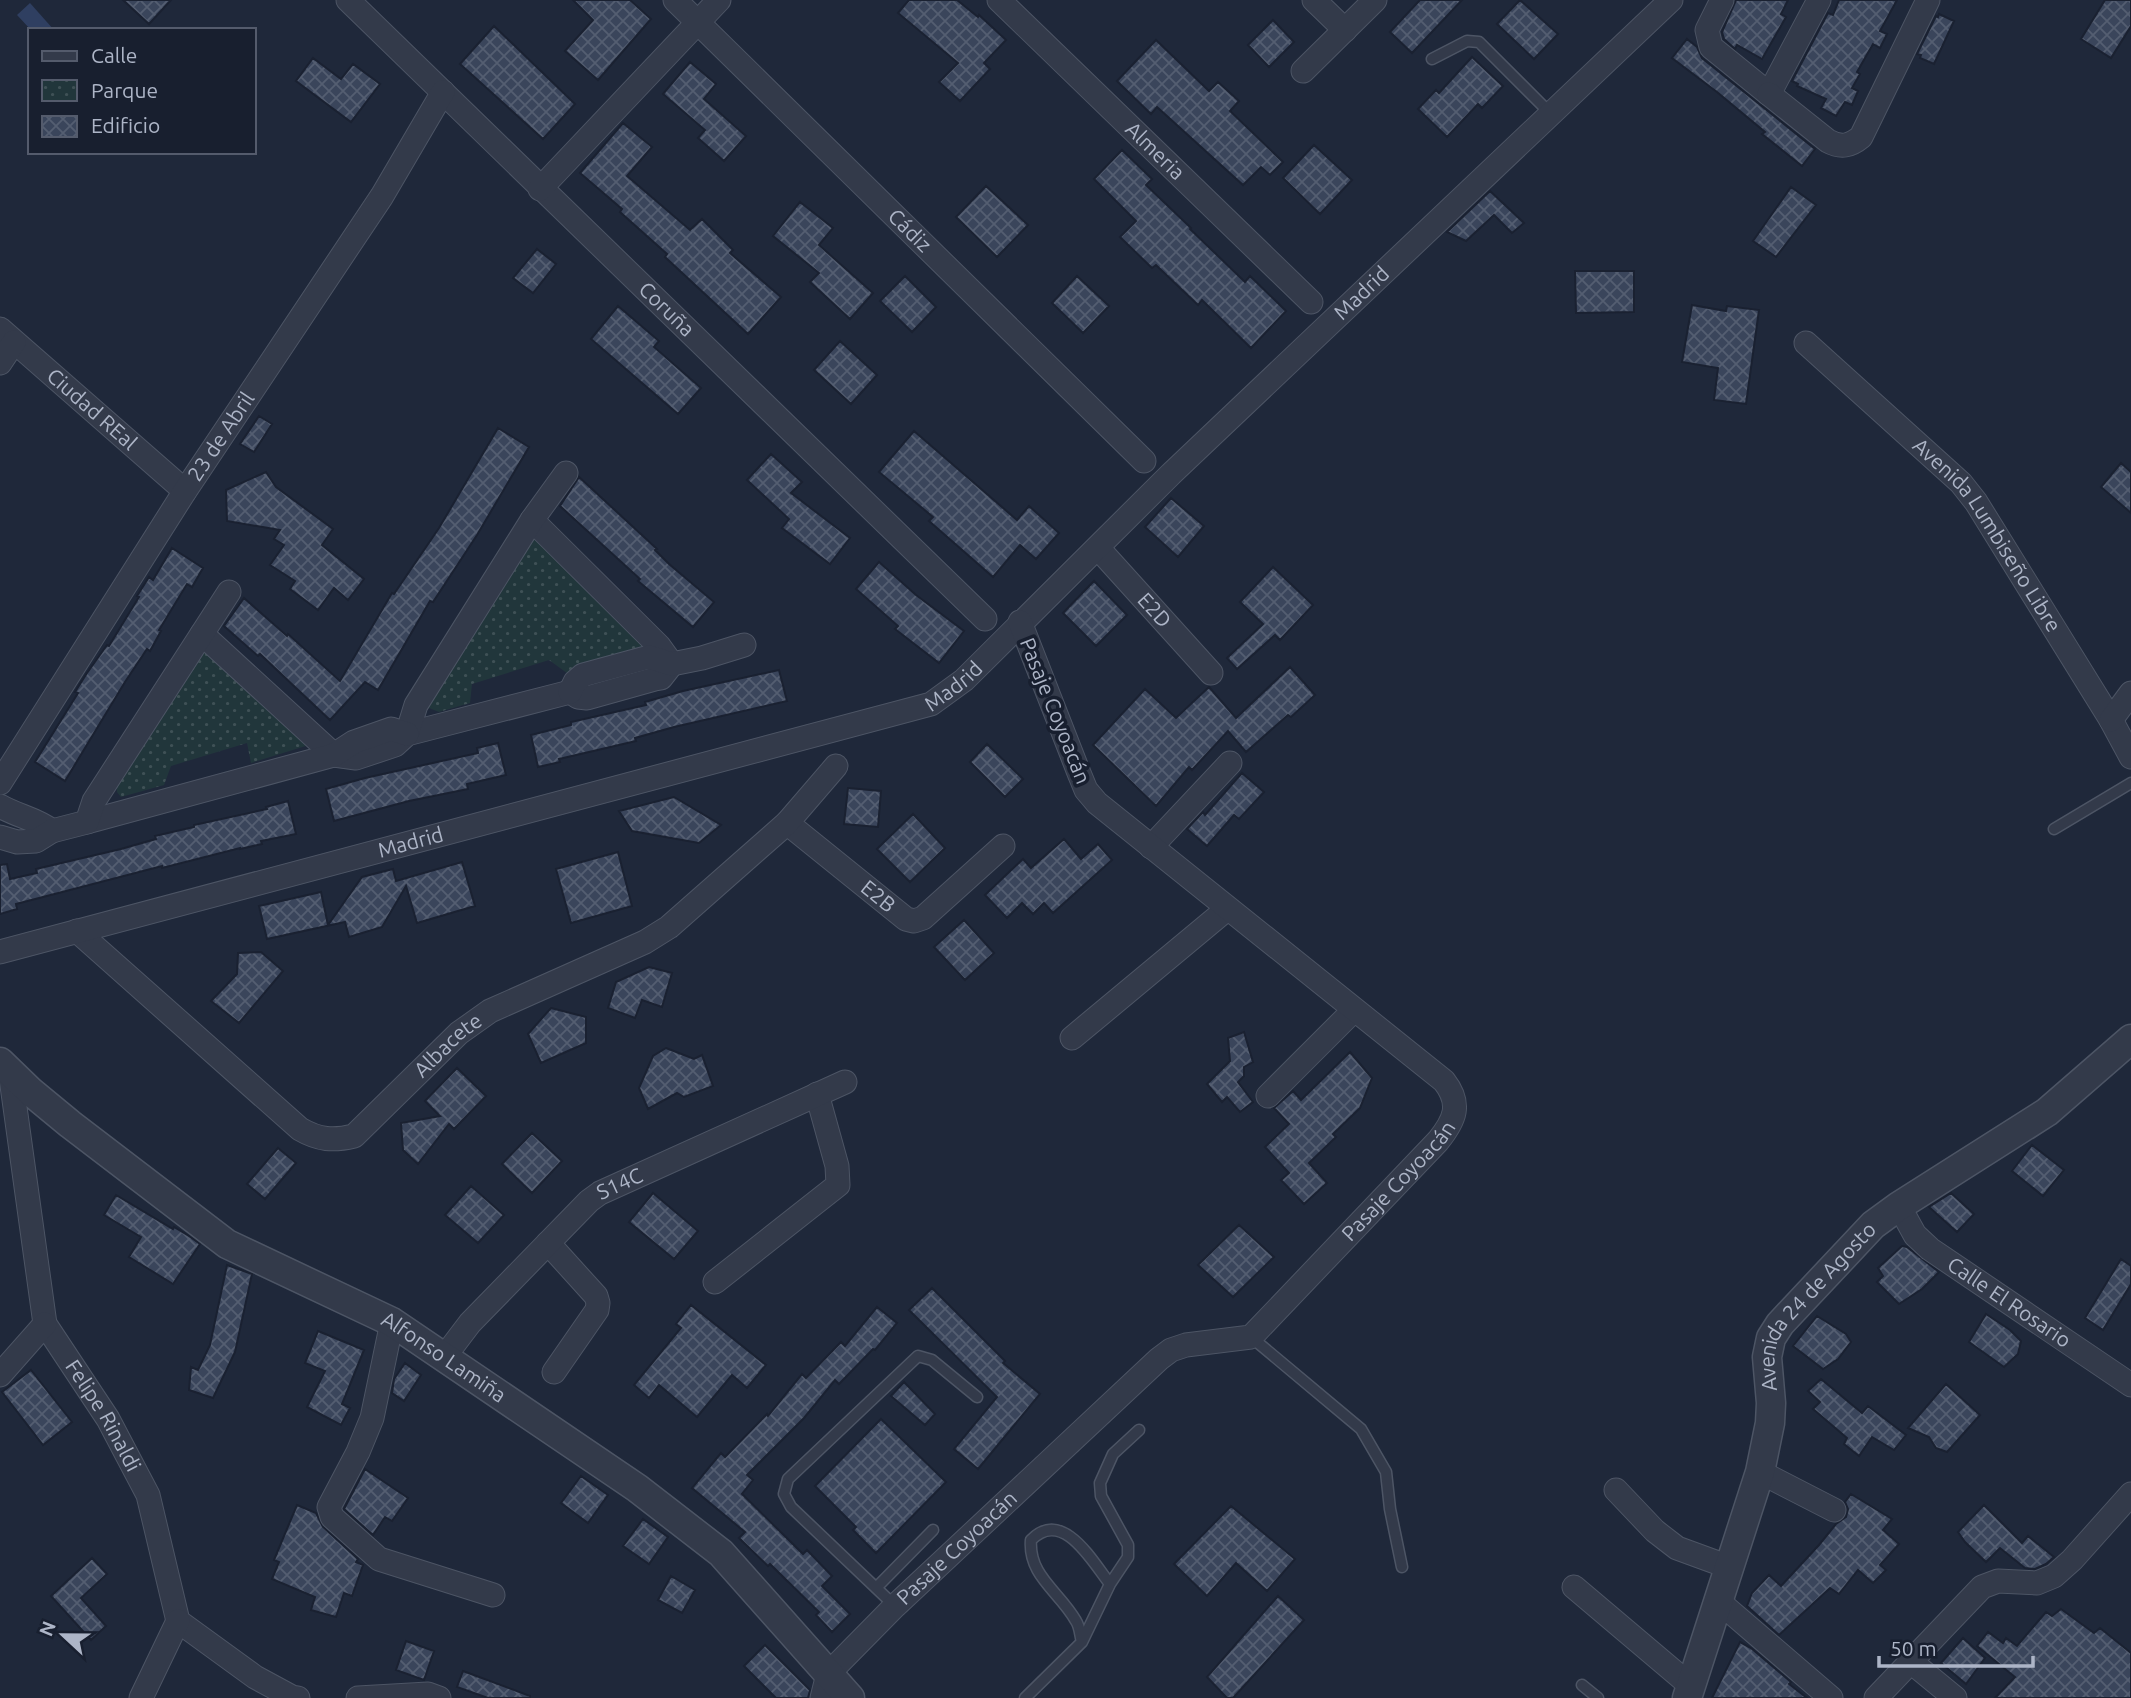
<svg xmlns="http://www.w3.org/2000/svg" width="2131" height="1698" viewBox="0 0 2131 1698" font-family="Ubuntu,sans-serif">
	<defs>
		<pattern id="park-dots" width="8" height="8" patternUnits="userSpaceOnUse" patternTransform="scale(1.75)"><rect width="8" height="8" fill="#21363b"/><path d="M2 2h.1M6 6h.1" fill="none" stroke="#3f5156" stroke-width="1.8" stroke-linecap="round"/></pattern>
		<pattern id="building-cross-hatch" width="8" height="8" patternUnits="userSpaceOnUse" patternTransform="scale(1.75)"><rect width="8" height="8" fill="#3a455b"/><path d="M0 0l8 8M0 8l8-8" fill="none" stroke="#545e71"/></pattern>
	</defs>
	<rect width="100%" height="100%" fill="#1f283a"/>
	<path fill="url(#park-dots)" d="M537,528L660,642C629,650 597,657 571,676L549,660L472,684L470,703L439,712L429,708V698Z
		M204,649L312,744L251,763L247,743L171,766L164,785L121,797L117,792V781Z"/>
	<path fill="#2f3f61" d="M30,3L54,30H31L17,15Z"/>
	<path fill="url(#building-cross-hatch)" stroke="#1a2131" stroke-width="2" d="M123,0H171L149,24Z
		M573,0H630L651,19L598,80L565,51L593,20Z
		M909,0H957L978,17L979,15L1006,40L984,63L990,69L960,101L939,82L958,63L898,13Z
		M1420,0H1462L1412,53L1390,32Z
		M1520,0L1558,34L1534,59L1497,24Z
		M1736,0H1788L1781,14L1786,17L1762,59L1737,45L1735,49L1724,39L1722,32Z
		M1839,0H1897L1880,31L1887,34L1880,48L1873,44L1857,72L1860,74L1852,88L1858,91L1852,105L1845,102L1836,116L1821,108L1826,99L1797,86L1798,84L1792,81L1828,13L1833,15Z
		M2105,0H2131V26L2111,58L2081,39Z
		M1939,14L1954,21L1934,64L1920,58L1921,55L1917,54L1936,16L1938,17Z
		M1273,20L1294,42L1269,67L1248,45Z
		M494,26L575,104L543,139L460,64Z
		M1687,39L1697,47L1702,58L1815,149L1802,166L1762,134L1765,132L1717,92L1672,58Z
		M1156,40L1209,91L1218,82L1239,101L1230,111L1283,162L1270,175L1261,167L1243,185L1157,107L1151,114L1117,81Z
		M1472,57L1503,86L1482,108L1478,104L1447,137L1418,109L1436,90L1439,93Z
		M313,58L341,79L353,64L380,84L351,122L296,81Z
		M690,62L716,84L704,99L746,136L724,161L698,138L705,130L663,94Z
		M623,123L652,147L627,176L690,230L702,219L733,250L730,253L781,297L748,334L665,257L667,254L620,212L622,209L580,173Z
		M1314,145L1352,180L1320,214L1283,178Z
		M1122,150L1152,179L1146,185L1191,228L1190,229L1245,282L1250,276L1286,311L1251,348L1202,300L1198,305L1156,265L1152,268L1120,237L1136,221L1094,179Z
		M986,186L1028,225L997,257L956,217Z
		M1791,187L1816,205L1776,257L1753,241Z
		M1490,191L1524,223L1512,233L1494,215L1466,241L1447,232Z
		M800,202L833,228L819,245L873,293L850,319L810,282L819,273L773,236Z
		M537,249L556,264L533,293L513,278Z
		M1575,271H1634V312L1576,313Z
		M905,276L936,307L912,332L880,301Z
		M1077,276L1109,306L1083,333L1052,303Z
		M1692,305L1726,311L1727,306L1759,310L1746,404L1714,400L1718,368L1682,362Z
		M618,306L659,341L654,347L701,388L678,414L591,339Z
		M840,341L877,375L851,404L814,370Z
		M259,416L272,424L254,452L240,444Z
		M498,428L529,447L477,535L433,602L430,601L378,690L365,682L330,720L260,654L258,656L224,626L244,598L287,636L288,634L340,681L392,593L394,594L439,528Z
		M914,431L1017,520L1029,506L1059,533L1036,559L1020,545L993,577L929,521L933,517L879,472Z
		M771,454L802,482L791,493L850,538L830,564L782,528L789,519L747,480Z
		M2121,463L2131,472V513L2101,487Z
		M266,472L276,487L333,529L322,545L364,579L348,600L334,588L318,610L290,589L295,581L270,565L284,545L274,539L280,530L227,521L226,490Z
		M579,477L657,549L655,550L669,564L714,602L693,627L638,581L640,579L560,506Z
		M1171,498L1204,526L1178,557L1145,527Z
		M172,548L203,568L192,587L187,584L159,630L161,631L150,651L147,649L125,682L65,781L35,762L78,693L75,692L87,673L107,645L109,646L139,597L137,596L149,577L153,580Z
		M879,562L916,595L964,631L939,663L895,629L898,626L856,589Z
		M1273,567L1313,605L1280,640L1275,635L1237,669L1227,658L1263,624L1240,602Z
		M1094,581L1127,615L1096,646L1063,613Z
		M1290,667L1315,695L1291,717L1288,715L1246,752L1228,731L1192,770L1189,767L1156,806L1093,745L1145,689L1176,718L1209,687L1236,718Z
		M779,670L787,701L674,727L635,738L636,741L559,759L560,762L538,767L531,735L571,725V722L646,705L645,702L683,691Z
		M498,743L506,775L467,784L468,789L409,801L334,821L326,789L365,778L478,753L477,748Z
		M987,744L1023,779L1005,797L970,762Z
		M1242,773L1264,792L1239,819L1234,815L1207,846L1187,829L1203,812L1205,815Z
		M848,788L881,791L878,827L844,824Z
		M674,797L721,825L699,843L632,831L619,811Z
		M288,801L296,834L261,841L262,844L240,849V848L162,868V866L16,904L17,909L0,914V865L7,864L10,879L37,873L36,869L121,849L156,839L155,836L194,827V825L267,809L266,807Z
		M913,814L945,848L910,882L877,849Z
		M1064,839L1081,859L1098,844L1112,860L1053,913L1044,903L1033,914L1022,903L1007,918L985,895L1023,859L1031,868Z
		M618,852L632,906L571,923L556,869Z
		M462,862L475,906L417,923L406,886L382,927L349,937L345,922L267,939L259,906L321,892L328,925L362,877L393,869L396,881Z
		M964,920L994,953L965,980L934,947Z
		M261,952L283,971L239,1023L211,1001L237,974L238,953Z
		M649,967L672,973L662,1007L642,1000L635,1018L608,1008L616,982Z
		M551,1008L586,1017V1043L541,1063L528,1034Z
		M1244,1032L1253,1062L1244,1067V1076L1238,1082L1253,1102L1240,1112L1227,1097L1222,1102L1207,1084L1230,1061L1228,1038Z
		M666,1048L694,1059L702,1055L713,1086L684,1097L677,1093L648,1109L639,1088L653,1056Z
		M1350,1052L1372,1078L1360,1108L1333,1134L1336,1137L1309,1163L1327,1183L1304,1204L1281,1180L1289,1173L1265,1147L1289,1124L1274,1108L1293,1091L1301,1100Z
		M457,1068L486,1096L454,1129L449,1124L418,1164L403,1150L401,1123L440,1116L425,1101Z
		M532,1133L562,1161L532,1193L502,1164Z
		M2032,1145L2064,1170L2043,1196L2012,1171Z
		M278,1148L296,1163L265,1199L247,1184Z
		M471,1186L504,1215L478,1243L445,1215Z
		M653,1193L698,1231L674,1259L629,1222Z
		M1951,1193L1974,1214L1957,1232L1929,1207Z
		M116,1195L173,1229L174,1227L189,1236L200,1244L173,1284L129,1257L141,1237L104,1215Z
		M1239,1225L1274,1257L1233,1297L1198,1265Z
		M1902,1246L1907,1247L1939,1272L1922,1289L1899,1304L1877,1282L1883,1276L1878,1268Z
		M2121,1259L2131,1266V1284L2103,1330L2085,1318Z
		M227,1265L252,1274L235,1352L213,1398L189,1390L191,1367L198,1370L210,1345Z
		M932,1288L1005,1361L1003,1363L1040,1394L978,1469L954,1449L997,1397L909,1310Z
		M691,1305L766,1365L747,1388L732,1375L697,1417L659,1385L649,1398L634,1385L681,1328L676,1324Z
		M877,1307L897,1323L875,1350L873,1349L839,1384L835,1380L804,1418L747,1475L753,1480L742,1494L803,1554L807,1550L832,1576L822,1586L850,1614L832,1632L816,1615L819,1612L770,1564L768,1566L739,1538L745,1532L692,1488L721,1453L725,1457L767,1414L768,1416L802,1374L806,1378L841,1342L845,1346Z
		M1986,1314L2010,1330L2021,1341L2018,1354L2004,1367L1969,1342Z
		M1817,1316L1846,1334L1851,1342L1838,1359L1823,1369L1793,1346Z
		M318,1331L364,1350L342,1404L350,1408L341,1425L307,1407L325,1371L305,1363Z
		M405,1363L421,1375L404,1401L392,1393L394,1379Z
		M31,1370L72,1422L43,1445L2,1392Z
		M1821,1379L1862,1413L1868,1406L1906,1435L1894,1450L1872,1437L1859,1456L1844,1444L1847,1438L1813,1409L1820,1402L1808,1391Z
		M904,1382L935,1414L925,1425L891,1396Z
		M1946,1384L1980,1415L1947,1452L1936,1448L1929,1437L1908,1428Z
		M881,1419L946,1482L876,1553L853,1530L856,1527L815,1486Z
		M365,1469L408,1498L392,1521L385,1517L373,1535L344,1509Z
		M581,1476L608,1495L588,1523L561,1503Z
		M1851,1494L1892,1519L1883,1530L1899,1544L1880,1565L1886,1570L1873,1583L1858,1570L1839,1594L1830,1588L1779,1635L1747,1606L1752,1593L1769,1575L1781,1586L1819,1545L1836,1524L1846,1517L1848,1509L1845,1502Z
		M297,1505L316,1513L323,1527L358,1559L356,1562L363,1565L352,1596L344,1593L336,1617L311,1610L315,1597L272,1579L279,1562L274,1560Z
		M1984,1505L2022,1543L2028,1536L2054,1557L2046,1564L2035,1569L2025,1568L2000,1548L1986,1562L1965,1542L1958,1532Z
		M1231,1506L1295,1559L1267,1591L1236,1563L1207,1596L1174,1564Z
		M643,1519L668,1537L649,1564L623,1546Z
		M92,1558L107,1574L81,1598L106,1626L91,1640L51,1596Z
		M671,1576L695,1590L682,1613L658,1600Z
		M1278,1596L1304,1620L1233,1698H1227L1207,1677Z
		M2061,1609L2094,1633L2100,1628L2131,1653V1698H1995L2015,1677L1977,1646L1988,1632L2003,1643L2006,1638L2017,1646L2046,1612L2052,1616Z
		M1963,1638L1985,1658L1966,1684L1941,1663Z
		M406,1641L434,1651L424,1680L396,1670Z
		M1740,1642L1751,1648L1791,1682L1789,1684L1807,1698H1712Z
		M765,1645L810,1690L808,1698H776L744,1666Z
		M463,1671L530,1696V1698H488L457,1687Z"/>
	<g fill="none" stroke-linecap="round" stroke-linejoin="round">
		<g stroke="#4d5565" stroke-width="13">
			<path id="service" d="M1432,59L1467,41L1479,42L1551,114
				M2054,829L2131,783
				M1251,1337L1361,1429L1386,1472L1390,1509L1402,1567
				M1110,1584L1128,1557V1545L1101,1496L1100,1483L1113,1454L1139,1430
				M876,1588L933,1530
				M895,1606L791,1507L784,1494L788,1479L918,1356L932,1360L977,1397
				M1582,1685L1598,1698
				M1025,1698L1082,1642L1110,1584C1092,1561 1063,1508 1031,1540C1028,1576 1060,1592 1076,1621C1080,1627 1080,1635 1082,1642"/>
		</g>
		<g stroke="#4d5565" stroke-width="25">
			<g id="minor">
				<path id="s1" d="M348,0L985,619"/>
				<path id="s2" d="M675,0L1144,461"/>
				<path id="s3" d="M999,0L1311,302"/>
				<path d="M1314,0L1345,30"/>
				<path d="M1722,0L1707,30L1711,47L1769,94L1819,0"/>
				<path d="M1303,71L1375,0"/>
				<path d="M1769,94L1828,141C1841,148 1850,146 1861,137L1928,0"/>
				<path d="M540,189L719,0"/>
				<path id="s4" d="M0,329L185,491"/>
				<path id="s5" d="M1806,343L1961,483L1976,502L2111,720L2131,757"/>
				<path d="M0,363L14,342"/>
				<path d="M532,520L659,646L672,664"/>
				<path id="s6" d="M1098,548L1211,673"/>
				<path d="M202,634L334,755L356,758L395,745L407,734L570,692L578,697L587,698L655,679L661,678L672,664"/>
				<path d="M570,692L575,682L583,675L649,657L672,664L702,658L744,645"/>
				<path d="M2111,720L2131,693"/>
				<path d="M407,734L416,705L532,520L566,473"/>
				<path id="s7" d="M0,783L185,491L382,196L443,92"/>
				<path d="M0,806C17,816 37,819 52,831"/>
				<path d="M87,822L334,755L354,742L391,729L407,734"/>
				<path id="s8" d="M787,823L906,919L914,921L923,918L1003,846"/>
				<path d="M0,837L17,842L36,841L52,831L87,822L94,801L229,592"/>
				<path d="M1151,847L1230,763"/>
				<path id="s9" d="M77,931L300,1129C319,1140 333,1141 354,1136L459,1033L490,1011L645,942L669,927L787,823L836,766"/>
				<path id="s10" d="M0,952L931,704L964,680L1171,474L1671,0"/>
				<path d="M1072,1038L1227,909"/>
				<path id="s11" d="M10,1071L45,1324L108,1419L148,1495L178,1621L255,1677L292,1697L298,1698"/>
				<path d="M1268,1096L1354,1010"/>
				<path id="s12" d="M1899,1206L1915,1235L1930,1249L2131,1385"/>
				<path d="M548,1243L596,1296L598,1303L597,1310L554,1372"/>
				<path d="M715,1282L838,1185L837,1166L817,1094"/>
				<path d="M392,1322L372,1418L358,1452L329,1507L332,1517L379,1559L493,1595"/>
				<path id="s13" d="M445,1356L470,1323L589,1201L600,1193L845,1082"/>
				<path d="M0,1375L45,1324"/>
				<path d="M1760,1472L1834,1510"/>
				<path d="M1616,1490L1655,1531L1677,1548L1729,1567"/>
				<path d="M1574,1587L1691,1686"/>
				<path d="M1717,1600L1831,1698"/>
				<path d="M1910,1661L1955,1698"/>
				<path d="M141,1698L178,1621"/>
				<path d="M358,1698L428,1694L439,1698"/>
				<path id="s14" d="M822,1698L828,1674L895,1606L1159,1359L1171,1350L1186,1345L1251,1337L1438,1141C1455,1120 1462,1104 1444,1081L1097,803L1086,790L1079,773L1020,622"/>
				<path d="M1876,1698L1982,1587L1998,1581L2037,1583L2054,1576L2072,1560L2131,1494"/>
			</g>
		</g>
		<g stroke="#4d5565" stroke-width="31">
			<g id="tertiary">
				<path id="s15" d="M0,1062L30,1091L70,1124L227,1244L392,1322L637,1488L721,1553L850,1698"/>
				<path id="s16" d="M1687,1698L1760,1472L1770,1423L1771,1403L1767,1357L1771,1338L1780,1324L1873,1225L1899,1206L2047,1112L2131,1039"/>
			</g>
		</g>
		<use href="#service" stroke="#333a4a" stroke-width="10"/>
		<use href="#minor" stroke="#333a4a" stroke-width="23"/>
		<use href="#tertiary" stroke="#333a4a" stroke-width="28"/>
	</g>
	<g text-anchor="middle" stroke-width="7" stroke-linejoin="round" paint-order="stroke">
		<g font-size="21" fill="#adb5c7" stroke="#181f2f">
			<text dy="7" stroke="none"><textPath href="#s3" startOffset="217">Almeria</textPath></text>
			<text dy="7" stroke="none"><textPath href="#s2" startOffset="329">Cádiz</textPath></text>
			<text dy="7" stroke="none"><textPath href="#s10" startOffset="1559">Madrid</textPath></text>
			<text dy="7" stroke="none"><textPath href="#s1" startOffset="444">Coruña</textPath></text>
			<text dy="7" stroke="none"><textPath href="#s4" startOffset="122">Ciudad REal</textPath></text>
			<text dy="7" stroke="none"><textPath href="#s7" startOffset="411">23 de Abril</textPath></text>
			<text dy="7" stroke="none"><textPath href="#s5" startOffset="266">Avenida Lumbiseño Libre</textPath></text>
			<text dy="7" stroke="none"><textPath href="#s6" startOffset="84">E2D</textPath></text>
			<text dy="7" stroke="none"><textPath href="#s10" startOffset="992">Madrid</textPath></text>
			<text transform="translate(1055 711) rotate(68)" y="7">Pasaje Coyoacán</text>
			<text dy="7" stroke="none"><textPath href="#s10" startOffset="425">Madrid</textPath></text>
			<text dy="7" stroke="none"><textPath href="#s8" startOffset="117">E2B</textPath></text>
			<text dy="7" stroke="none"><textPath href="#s9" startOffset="485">Albacete</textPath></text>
			<text dy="7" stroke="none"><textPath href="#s14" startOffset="793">Pasaje Coyoacán</textPath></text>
			<text dy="7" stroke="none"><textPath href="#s13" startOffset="247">S14C</textPath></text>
			<text dy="7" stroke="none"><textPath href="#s12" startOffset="149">Calle El Rosario</textPath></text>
			<text dy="7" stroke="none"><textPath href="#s16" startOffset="422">Avenida 24 de Agosto</textPath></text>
			<text dy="7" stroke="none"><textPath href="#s15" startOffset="536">Alfonso Lamiña</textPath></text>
			<text dy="7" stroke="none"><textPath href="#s11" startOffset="364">Felipe Rinaldi</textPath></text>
			<text dy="7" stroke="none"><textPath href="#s14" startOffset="205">Pasaje Coyoacán</textPath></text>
		</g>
	</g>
	<rect x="28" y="28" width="228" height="126" fill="#181f2f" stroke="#545b6c" stroke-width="2"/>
	<rect x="42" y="51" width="35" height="10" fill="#333a4a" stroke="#545b6c" stroke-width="2"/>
	<text x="91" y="63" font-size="21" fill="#adb5c7">Calle</text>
	<rect x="42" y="80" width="35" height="21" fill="url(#park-dots)" stroke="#545b6c" stroke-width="2"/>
	<text x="91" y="98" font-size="21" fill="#adb5c7">Parque</text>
	<rect x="42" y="116" width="35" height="21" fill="url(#building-cross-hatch)" stroke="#545b6c" stroke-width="2"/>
	<text x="91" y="133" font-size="21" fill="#adb5c7">Edificio</text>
	<g transform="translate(63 1635) rotate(292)" stroke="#181f2f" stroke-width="5" paint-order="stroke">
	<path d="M0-5L12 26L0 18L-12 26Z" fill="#adb5c7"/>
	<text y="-10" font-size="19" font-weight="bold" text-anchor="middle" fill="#adb5c7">N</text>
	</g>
	<path d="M1879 1656v10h154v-10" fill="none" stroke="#adb5c7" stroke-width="3.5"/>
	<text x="1890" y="1656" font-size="21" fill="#adb5c7" stroke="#181f2f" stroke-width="5" paint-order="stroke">50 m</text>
</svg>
